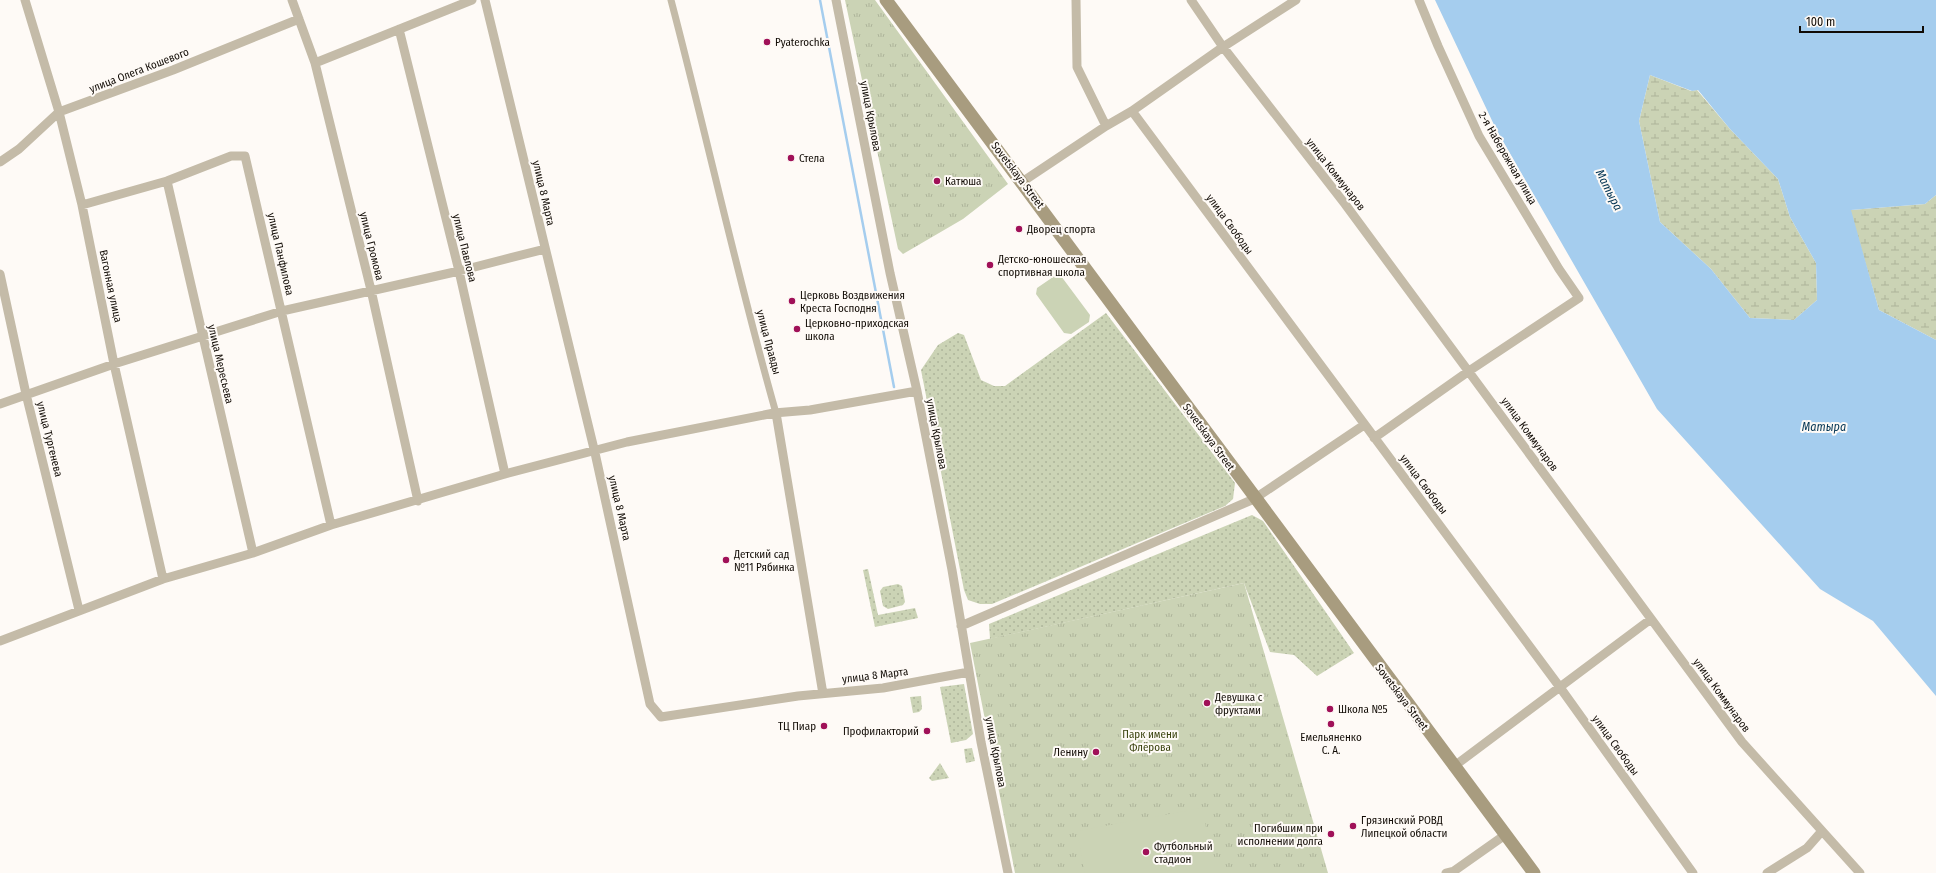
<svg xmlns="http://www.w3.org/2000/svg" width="1936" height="873" viewBox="0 0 1936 873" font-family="'Fira Sans Condensed',sans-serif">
	<defs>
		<pattern id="grass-dots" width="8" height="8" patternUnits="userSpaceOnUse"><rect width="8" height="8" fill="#cbd3b5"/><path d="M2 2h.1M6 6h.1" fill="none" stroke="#adb49a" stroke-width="1.8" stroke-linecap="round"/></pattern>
		<pattern id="wetland-marsh" width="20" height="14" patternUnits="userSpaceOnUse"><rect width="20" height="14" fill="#cbd3b5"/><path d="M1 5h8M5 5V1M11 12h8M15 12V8" fill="none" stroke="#adb49a"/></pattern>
		<pattern id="park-tufts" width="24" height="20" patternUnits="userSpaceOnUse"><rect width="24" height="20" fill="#cbd3b5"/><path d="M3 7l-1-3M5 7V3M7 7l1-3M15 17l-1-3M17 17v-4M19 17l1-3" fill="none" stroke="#adb49a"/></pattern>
	</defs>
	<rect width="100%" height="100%" fill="#fefaf6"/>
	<path fill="url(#grass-dots)" d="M1106,313L1235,483L1233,499L1225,506L992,604H980L968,600L964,590L921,370L938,345L958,333L964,335L981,380L994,386H1005Z
		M1252,515L1263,521L1354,653L1317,676L1294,655L1270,652L1244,583L990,639L989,624Z
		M868,569L878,615L915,608L918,618L875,627L863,570Z
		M898,584L902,586L905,602L903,605L888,609L883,606L880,591L883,587Z
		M964,684L973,734L966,740L951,743L940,687Z
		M921,696L922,709L919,712L913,713L910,697Z
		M972,748L975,761L966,763L964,749Z
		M940,763L949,778L932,781L929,778Z"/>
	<path fill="url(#wetland-marsh)" d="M1650,75L1691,91L1697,90L1730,129L1778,179L1790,217L1816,263L1817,300L1794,320L1750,318L1711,269L1660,222L1639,121Z
		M1936,195V340L1879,310L1850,210L1925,204Z"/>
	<path fill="url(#park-tufts)" d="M845,0H875L1008,184L963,219L903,254L898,249Z
		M1244,583L1328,873H1015L970,643Z"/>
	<path fill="#cbd3b5" d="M1056,275L1061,276L1090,315L1089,322L1071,334L1064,333L1036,294L1037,288Z
		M1202,808L1215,873H1085L1077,831Z"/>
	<path fill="#a5cdee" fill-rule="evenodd" d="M1435,0H1936V195L1925,204L1851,210L1879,310L1936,340V696L1873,621L1820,589L1657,409L1496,129ZM1650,75L1692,91L1698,90L1730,129L1778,179L1790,217L1816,263L1817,300L1794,320L1750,318L1711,269L1660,222L1639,121Z"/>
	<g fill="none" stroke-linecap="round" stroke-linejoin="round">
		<path stroke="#a5cdee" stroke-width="2.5" d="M820,0L894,387"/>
		<path stroke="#c4bba8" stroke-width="7" d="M671,0C707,137 737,276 776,413"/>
		<path stroke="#c4bba8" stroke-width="9" d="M25,0L59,112L82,205L114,364L163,579
			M292,0L315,63L371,290L418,501
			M485,0L595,453L650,704L661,717L798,696L883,688L969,672
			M836,0L890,273L917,391L952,570L981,742L1008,873
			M1076,0L1077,67L1106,126
			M1191,0L1223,47L1345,204L1742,742L1860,873
			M399,29L459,271L505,474
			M315,63L472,0
			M1132,111L1559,686L1693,873
			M0,162L19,149L59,112L173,70L299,19
			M167,181L253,553
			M1022,182L1106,126L1132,111L1223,47L1296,0
			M82,205L167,181L231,156H245L331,525
			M0,274L26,394L79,610
			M0,404L114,364L282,311L459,271L545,249
			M776,413L823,694
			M1374,438L1469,371L1579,298L1559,269L1479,136L1438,46L1419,0
			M961,626L1254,499L1364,425
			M0,641L163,579L253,553L331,525L505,474L627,442L774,413L810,410L917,391
			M1453,767L1651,619
			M1446,873L1454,871L1505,835
			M1767,873L1807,848L1822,831"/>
		<path stroke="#a89c7f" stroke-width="13" d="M886,0C1104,290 1316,583 1534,873"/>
	</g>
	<g fill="#a01058" stroke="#fefaf6" stroke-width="1.5">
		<circle cx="767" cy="42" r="4"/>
		<circle cx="791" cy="158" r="4"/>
		<circle cx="937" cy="181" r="4"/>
		<circle cx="1019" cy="229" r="4"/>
		<circle cx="990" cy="265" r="4"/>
		<circle cx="792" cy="301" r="4"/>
		<circle cx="797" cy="329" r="4"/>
		<circle cx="726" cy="560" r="4"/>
		<circle cx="1207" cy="703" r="4"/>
		<circle cx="1330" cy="709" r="4"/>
		<circle cx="1331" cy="724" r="4"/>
		<circle cx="824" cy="726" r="4"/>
		<circle cx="927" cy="731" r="4"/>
		<circle cx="1096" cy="752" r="4"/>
		<circle cx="1353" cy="826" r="4"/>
		<circle cx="1331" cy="834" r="4"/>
		<circle cx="1146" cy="852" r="4"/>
	</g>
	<g text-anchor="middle" stroke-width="4" stroke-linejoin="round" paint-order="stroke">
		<g font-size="11" fill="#110b05" stroke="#fefaf6" text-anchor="start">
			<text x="775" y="46">Pyaterochka</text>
			<text x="799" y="162">Стела</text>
			<text x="945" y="185">Катюша</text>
			<text x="1027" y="233">Дворец спорта</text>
			<text x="998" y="263">Детско-юношеская<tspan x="998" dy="13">спортивная школа</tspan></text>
			<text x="800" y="299">Церковь Воздвижения<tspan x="800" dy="13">Креста Господня</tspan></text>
			<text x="805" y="327">Церковно-приходская<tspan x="805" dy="13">школа</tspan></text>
			<text x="734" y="558">Детский сад<tspan x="734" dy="13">№11 Рябинка</tspan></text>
			<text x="1215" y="701">Девушка с<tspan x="1215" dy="13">фруктами</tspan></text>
			<text x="1338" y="713">Школа №5</text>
			<text x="816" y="730" text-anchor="end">ТЦ Пиар</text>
			<text x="919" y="735" text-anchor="end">Профилакторий</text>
			<text x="1331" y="741" text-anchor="middle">Емельяненко<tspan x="1331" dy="13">С. А.</tspan></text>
			<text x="1088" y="756" text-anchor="end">Ленину</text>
			<text x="1361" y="824">Грязинский РОВД<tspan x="1361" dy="13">Липецкой области</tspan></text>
			<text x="1323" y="832" text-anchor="end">Погибшим при<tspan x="1323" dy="13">исполнении долга</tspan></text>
			<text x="1154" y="850">Футбольный<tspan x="1154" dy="13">стадион</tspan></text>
		</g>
		<g font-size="11" fill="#110b05" stroke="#fefaf6">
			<text transform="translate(139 70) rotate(-21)" y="4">улица Олега Кошевого</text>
			<text transform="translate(871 116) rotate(79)" y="4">улица Крылова</text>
			<text transform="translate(1508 158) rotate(60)" y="4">2-я Набережная улица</text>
			<text transform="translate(1336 174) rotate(52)" y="4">улица Коммунаров</text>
			<text transform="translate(1018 175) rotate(53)" y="4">Sovetskaya Street</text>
			<text transform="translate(544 193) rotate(77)" y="4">улица 8 Марта</text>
			<text transform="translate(1230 224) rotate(54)" y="4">улица Свободы</text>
			<text transform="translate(372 246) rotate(76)" y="4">улица Громова</text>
			<text transform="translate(465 248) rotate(76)" y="4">улица Павлова</text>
			<text transform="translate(281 254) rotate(77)" y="4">улица Панфилова</text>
			<text transform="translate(111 286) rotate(78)" y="4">Вагонная улица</text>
			<text transform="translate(769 342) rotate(75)" y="4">улица Правды</text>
			<text transform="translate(221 364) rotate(77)" y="4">улица Мересьева</text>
			<text transform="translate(937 434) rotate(79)" y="4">улица Крылова</text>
			<text transform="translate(1530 434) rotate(54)" y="4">улица Коммунаров</text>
			<text transform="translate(1209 437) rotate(54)" y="4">Sovetskaya Street</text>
			<text transform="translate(50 439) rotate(76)" y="4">улица Тургенева</text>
			<text transform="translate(1424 484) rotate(53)" y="4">улица Свободы</text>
			<text transform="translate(620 508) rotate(77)" y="4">улица 8 Марта</text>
			<text transform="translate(875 675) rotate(-7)" y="4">улица 8 Марта</text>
			<text transform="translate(1722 695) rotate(54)" y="4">улица Коммунаров</text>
			<text transform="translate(1402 697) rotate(53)" y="4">Sovetskaya Street</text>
			<text transform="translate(1616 745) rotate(54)" y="4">улица Свободы</text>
			<text transform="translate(996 752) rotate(79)" y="4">улица Крылова</text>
		</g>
		<g font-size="11" fill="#39420d" stroke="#fefaf6">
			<text x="1150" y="738">Парк имени<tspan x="1150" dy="13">Флёрова</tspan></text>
		</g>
		<g font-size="12" font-style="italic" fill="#003352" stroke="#fefaf6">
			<text transform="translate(1609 190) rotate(63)" y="4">Матыра</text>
			<text x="1824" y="431">Матыра</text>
		</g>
	</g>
	<path d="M1800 26v6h123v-6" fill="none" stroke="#110b05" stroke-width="2"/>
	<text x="1806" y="26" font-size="12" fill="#110b05" stroke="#fefaf6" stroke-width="3" paint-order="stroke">100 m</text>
</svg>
